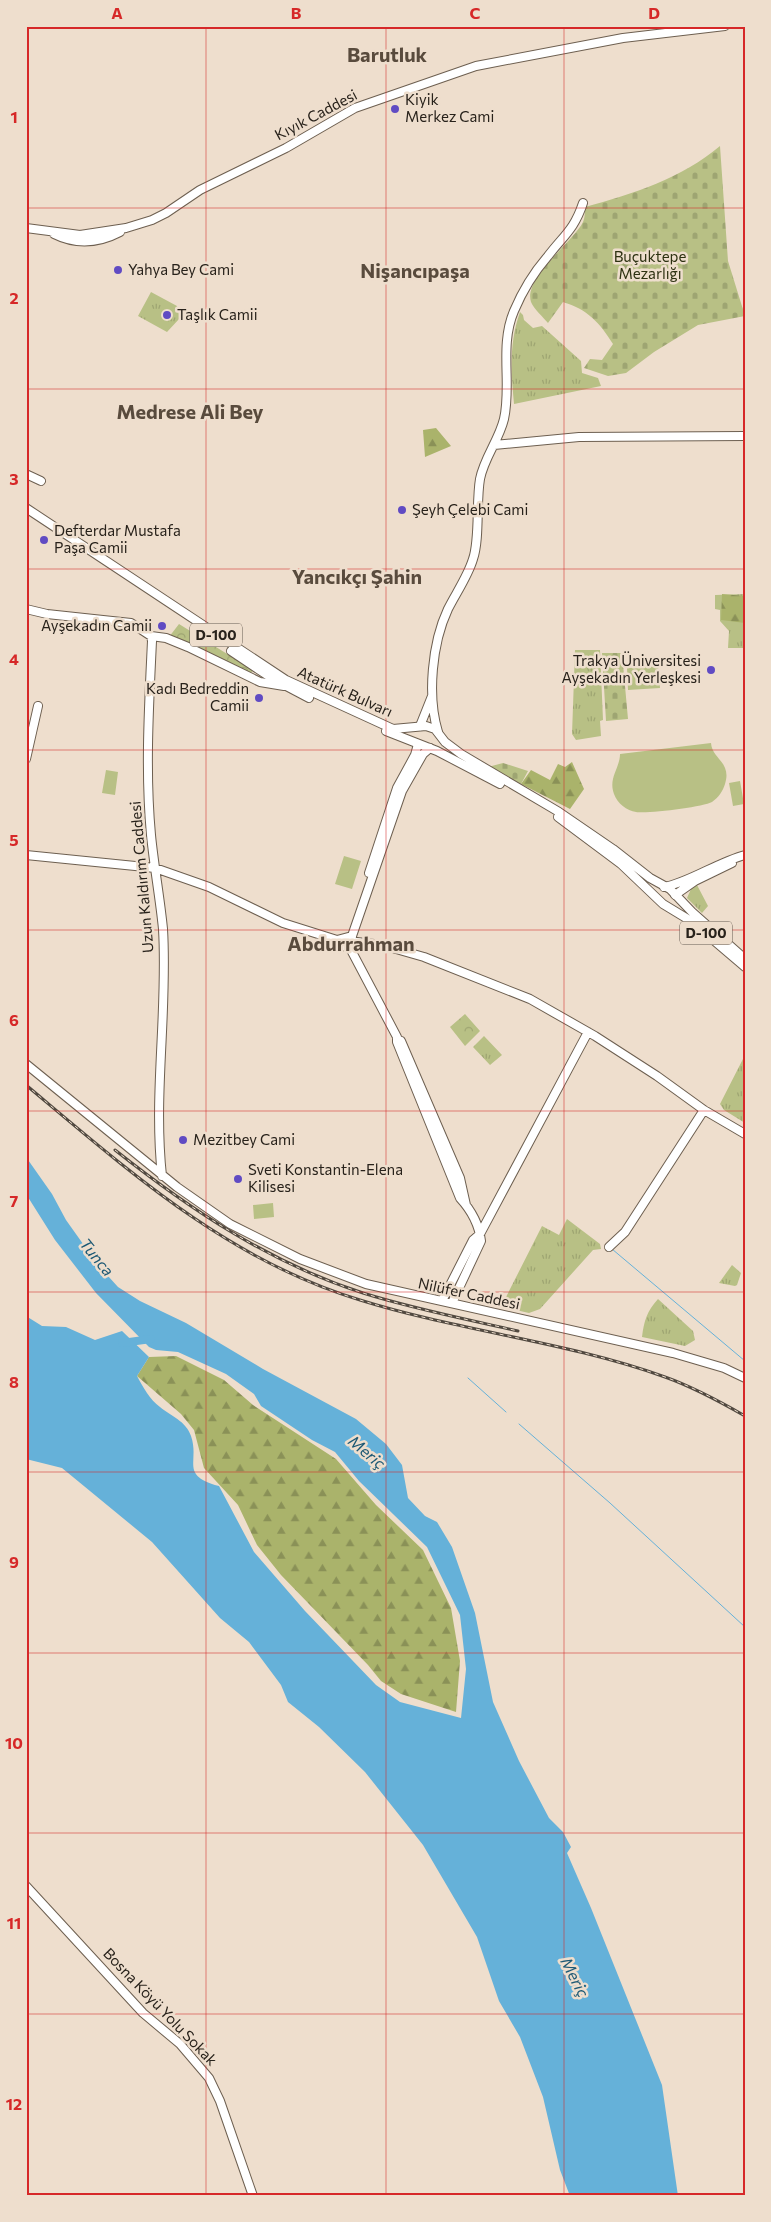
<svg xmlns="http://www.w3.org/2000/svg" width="771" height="2222" viewBox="0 0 771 2222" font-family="Commissioner,sans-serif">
	<defs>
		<pattern id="grass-tufts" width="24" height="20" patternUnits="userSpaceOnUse" patternTransform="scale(1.25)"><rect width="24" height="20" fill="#b8c085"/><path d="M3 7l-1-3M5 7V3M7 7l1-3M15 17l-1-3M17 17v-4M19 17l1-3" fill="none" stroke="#9ea572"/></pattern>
		<pattern id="forest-firs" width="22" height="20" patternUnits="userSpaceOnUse" patternTransform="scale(1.25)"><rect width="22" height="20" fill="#aab36b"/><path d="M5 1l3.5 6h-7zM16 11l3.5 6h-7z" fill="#8a9157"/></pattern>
		<pattern id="cemetery-stones" width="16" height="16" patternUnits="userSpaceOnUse" patternTransform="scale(1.25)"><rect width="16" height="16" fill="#b8c085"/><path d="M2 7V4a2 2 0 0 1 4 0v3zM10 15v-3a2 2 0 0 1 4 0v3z" fill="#9ea572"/></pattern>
		<pattern id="park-crowns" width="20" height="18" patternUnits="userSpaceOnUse" patternTransform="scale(1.25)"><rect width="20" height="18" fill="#b8c085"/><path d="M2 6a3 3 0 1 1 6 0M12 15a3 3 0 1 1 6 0" fill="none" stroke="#9ea572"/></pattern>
	</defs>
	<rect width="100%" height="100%" fill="#eedecd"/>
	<path fill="url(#grass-tufts)" d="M151,292L177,306L180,318L167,332L138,316Z
		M520,312L523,315L524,320L533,328L542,326L581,361L582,373L598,378L601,386L514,404C511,372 509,343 520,312Z
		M745,594V648H728L729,631L720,621V610L715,609V595Z
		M575,650H600L603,720L600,721L601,736L576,740L572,734Z
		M697,885L708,906L702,913L687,898L691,889Z
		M484,1036L502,1055L490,1065L473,1047Z
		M745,1055V1123L724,1110L720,1104Z
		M567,1219L600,1244L601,1249L593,1250L540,1309L529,1313L507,1308L504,1301L542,1226L559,1235Z
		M732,1265L741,1273L737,1285L735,1286L719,1283Z
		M658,1299L693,1331L695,1340L685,1346L642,1337C644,1321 647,1311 658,1299Z"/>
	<path fill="url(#forest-firs)" d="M436,428L451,446L425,457L423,430Z
		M722,594L745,596V623L721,620Z
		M572,762L584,789L570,809L521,784L531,770L550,780L558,764L565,767Z
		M176,1356L224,1380L253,1405L336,1459L376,1505L423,1550L451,1608L460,1661L456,1712L401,1694L381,1681L368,1665L281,1575L257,1545L238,1505L204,1468L194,1430L181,1414L137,1376L149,1357Z"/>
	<path fill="url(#cemetery-stones)" d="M720,146L728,261L745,316L698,325L654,352L626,373L608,376L584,368L590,359L602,360L613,344C600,323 587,309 563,302L548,323C543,317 534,309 531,302C523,278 574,241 583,222C585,218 585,211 585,207C633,194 682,178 720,146Z
		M602,653H622L628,719L606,721Z
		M503,763L528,771L521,784L488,767Z"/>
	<path fill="url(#park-crowns)" d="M179,624L253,670L252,672L248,673L169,637Z
		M465,1014L480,1031L465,1046L450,1027Z"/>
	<path fill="#b8c085" d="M658,666L660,688L628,690L627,668Z
		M711,743C712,759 732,762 725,784C723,791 718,798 712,802C703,807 648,814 636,812C627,811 617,803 614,794C608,778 620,768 620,754Z
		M106,770L118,772L115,795L102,793Z
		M740,781L744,804L733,806L729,783Z
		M344,856L361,861L352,889L335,884Z
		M273,1203L274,1217L254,1219L253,1205Z"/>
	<path fill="#65b1d9" d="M26,1157L52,1194L66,1220L98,1265L118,1287L140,1301L186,1323L263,1369L356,1419L386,1444L402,1465L408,1498L425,1516L437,1522L452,1547L475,1613L493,1702L519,1761L549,1818L563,1832L571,1847L567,1853L591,1908L662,2085L678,2196H570L560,2170L543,2097L520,2037L499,2001L477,1937L423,1845L365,1772L319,1727L288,1702L281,1685L249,1642L220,1618L152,1542L62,1468L26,1459V1316L42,1326L66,1327L95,1340L122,1331L149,1357L137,1376C143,1387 150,1400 160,1407C171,1416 186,1421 191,1436C200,1462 179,1475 219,1486L254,1552L305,1611L376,1685L400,1702L461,1718L466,1669L460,1615L427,1547L359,1481L335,1452L312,1440L261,1406L254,1394L226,1374L178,1352L156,1350L149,1347L96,1293L55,1240L26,1194Z"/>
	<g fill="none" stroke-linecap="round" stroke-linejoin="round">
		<path stroke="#65b1d9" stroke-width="1" d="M612,1249L745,1361
			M468,1378L506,1412
			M519,1424L610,1503L745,1627"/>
		<path stroke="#65b1d9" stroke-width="8" d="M122,1343L151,1339"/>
		<g stroke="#6d5f50" stroke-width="10">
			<path id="secondary" d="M26,228L80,235L126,228L152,220L166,213L200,190L286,148L355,108L476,66L623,38L725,26
				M54,234C76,245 99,243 120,232
				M494,445L579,437L745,436
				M26,474L41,481
				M26,609L47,614L131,623L151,636L166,638L188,647L260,682L284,686
				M151,636L152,641C149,705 145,771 151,835C154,866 160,898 163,929C168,1011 153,1094 162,1176
				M420,726L432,696
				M438,732C427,696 432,643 448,609C456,593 468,576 473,559C480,539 476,502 480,479C484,458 499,440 504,419C512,384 499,346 514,311C522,292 535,271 548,256C564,235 574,230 583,203
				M26,759L38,706
				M26,855L155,868L209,887L283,923L337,940L352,936
				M369,873L397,788L415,755L418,744
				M664,887C688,883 718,862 745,855
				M675,895L695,881L732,863
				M352,936L402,791L423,754L430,748
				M357,942L382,945L424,957L530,999L595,1036L657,1076L704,1110L745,1134
				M346,947L348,938
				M351,950L397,1037V1042L460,1198C471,1210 479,1224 481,1241L452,1303
				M401,1041L460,1178L466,1205
				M26,1064L177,1187L230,1224L300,1259L366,1284L673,1353L724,1368L745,1378
				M609,1247L625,1232L704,1110
				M442,1301L473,1240L480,1234L588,1032
				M26,1886L143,2013L180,2044L209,2078L220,2101L253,2196"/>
		</g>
		<g stroke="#6d5f50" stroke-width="10">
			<path id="primary" d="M26,508L286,680L393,729L426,726L435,729L445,742L461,754L559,812L613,849L650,878L670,889L692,912L745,959
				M231,651L273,679L309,698
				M386,731L437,751L500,784
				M558,817L621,864L663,904L691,921L745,967"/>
		</g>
		<use href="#secondary" stroke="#fff" stroke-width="8"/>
		<use href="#primary" stroke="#fff" stroke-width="8"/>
		<g stroke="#514940" stroke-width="3">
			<path id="rail" d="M26,1085C130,1172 228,1260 360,1300C459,1331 568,1342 665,1377C693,1387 719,1401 745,1416
				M115,1150C191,1210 270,1263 363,1293C414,1309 466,1319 518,1331"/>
		</g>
		<use href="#rail" stroke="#eedecd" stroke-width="1" stroke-dasharray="4" stroke-linecap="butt"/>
	</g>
	<path fill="none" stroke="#d62828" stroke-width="1" stroke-opacity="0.55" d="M206,26V2196M386,26V2196M564,26V2196M26,208H745M26,389H745M26,569H745M26,750H745M26,930H745M26,1111H745M26,1292H745M26,1472H745M26,1653H745M26,1833H745M26,2014H745"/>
	<g fill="#604bc3" stroke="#eedecd" stroke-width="2">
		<circle cx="395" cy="109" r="5"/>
		<circle cx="118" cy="270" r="5"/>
		<circle cx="167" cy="315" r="5"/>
		<circle cx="402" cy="510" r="5"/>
		<circle cx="44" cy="540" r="5"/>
		<circle cx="162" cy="626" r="5"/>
		<circle cx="711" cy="670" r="5"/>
		<circle cx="259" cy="698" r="5"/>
		<circle cx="183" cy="1140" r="5"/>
		<circle cx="238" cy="1179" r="5"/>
	</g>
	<g text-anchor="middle" stroke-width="5" stroke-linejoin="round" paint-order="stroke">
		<g fill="#eedecd" stroke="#635a50" stroke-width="1">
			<rect x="190" y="623.5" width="52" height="23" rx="4"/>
			<rect x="680" y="921.5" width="52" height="23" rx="4"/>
		</g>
		<g font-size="14" font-weight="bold" fill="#28221b">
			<text x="216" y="640">D-100</text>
			<text x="706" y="938">D-100</text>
		</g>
		<g font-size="15" fill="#28221b" stroke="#eedecd" text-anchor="start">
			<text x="405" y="105">Kiyik<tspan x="405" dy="17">Merkez Cami</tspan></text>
			<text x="128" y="275">Yahya Bey Cami</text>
			<text x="177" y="320">Taşlık Camii</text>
			<text x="412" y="515">Şeyh Çelebi Cami</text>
			<text x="54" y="536">Defterdar Mustafa<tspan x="54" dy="17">Paşa Camii</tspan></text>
			<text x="152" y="631" text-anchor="end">Ayşekadın Camii</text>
			<text x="701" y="666" text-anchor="end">Trakya Üniversitesi<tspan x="701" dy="17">Ayşekadın Yerleşkesi</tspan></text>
			<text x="249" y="694" text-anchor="end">Kadı Bedreddin<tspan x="249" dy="17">Camii</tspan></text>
			<text x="193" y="1145">Mezitbey Cami</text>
			<text x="248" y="1175">Sveti Konstantin-Elena<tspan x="248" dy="17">Kilisesi</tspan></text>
		</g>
		<g font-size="15" fill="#28221b" stroke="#eedecd">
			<text transform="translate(316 115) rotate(-28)" y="5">Kıyık Caddesi</text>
			<text transform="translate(345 692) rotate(24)" y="5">Atatürk Bulvarı</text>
			<text transform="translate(142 877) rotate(-95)" y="5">Uzun Kaldırım Caddesi</text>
			<text transform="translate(469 1294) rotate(12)" y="5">Nilüfer Caddesi</text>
			<text transform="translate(160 2007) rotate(46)" y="5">Bosna Köyü Yolu Sokak</text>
		</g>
		<g font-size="15" fill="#2d3111" stroke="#eedecd">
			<text x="650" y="262">Buçuktepe<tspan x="650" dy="17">Mezarlığı</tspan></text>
		</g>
		<g font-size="16" font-style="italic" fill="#1c5874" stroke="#eedecd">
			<text transform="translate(97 1257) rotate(51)" y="6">Tunca</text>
			<text transform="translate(367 1452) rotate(40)" y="6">Meriç</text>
			<text transform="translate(575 1977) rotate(63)" y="6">Meriç</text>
		</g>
		<g font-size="20" font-weight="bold" fill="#594b3d" stroke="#eedecd">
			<text x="387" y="62">Barutluk</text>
			<text x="415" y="278">Nişancıpaşa</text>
			<text x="190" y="419">Medrese Ali Bey</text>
			<text x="357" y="584">Yancıkçı Şahin</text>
			<text x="351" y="951">Abdurrahman</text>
		</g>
	</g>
	<rect width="771" height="2222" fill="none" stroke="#eedecd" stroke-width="55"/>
	<rect x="28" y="28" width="716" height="2166" fill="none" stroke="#d62828" stroke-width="2"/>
	<g font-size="16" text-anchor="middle" font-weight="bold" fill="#d62828">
		<text x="117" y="19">A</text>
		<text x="296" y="19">B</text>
		<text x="475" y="19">C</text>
		<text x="654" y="19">D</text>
		<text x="14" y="123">1</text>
		<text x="14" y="304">2</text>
		<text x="14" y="485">3</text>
		<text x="14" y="665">4</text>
		<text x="14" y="846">5</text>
		<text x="14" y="1026">6</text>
		<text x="14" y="1207">7</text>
		<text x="14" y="1388">8</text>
		<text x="14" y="1568">9</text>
		<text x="14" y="1749">10</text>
		<text x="14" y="1929">11</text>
		<text x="14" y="2110">12</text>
	</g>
</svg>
